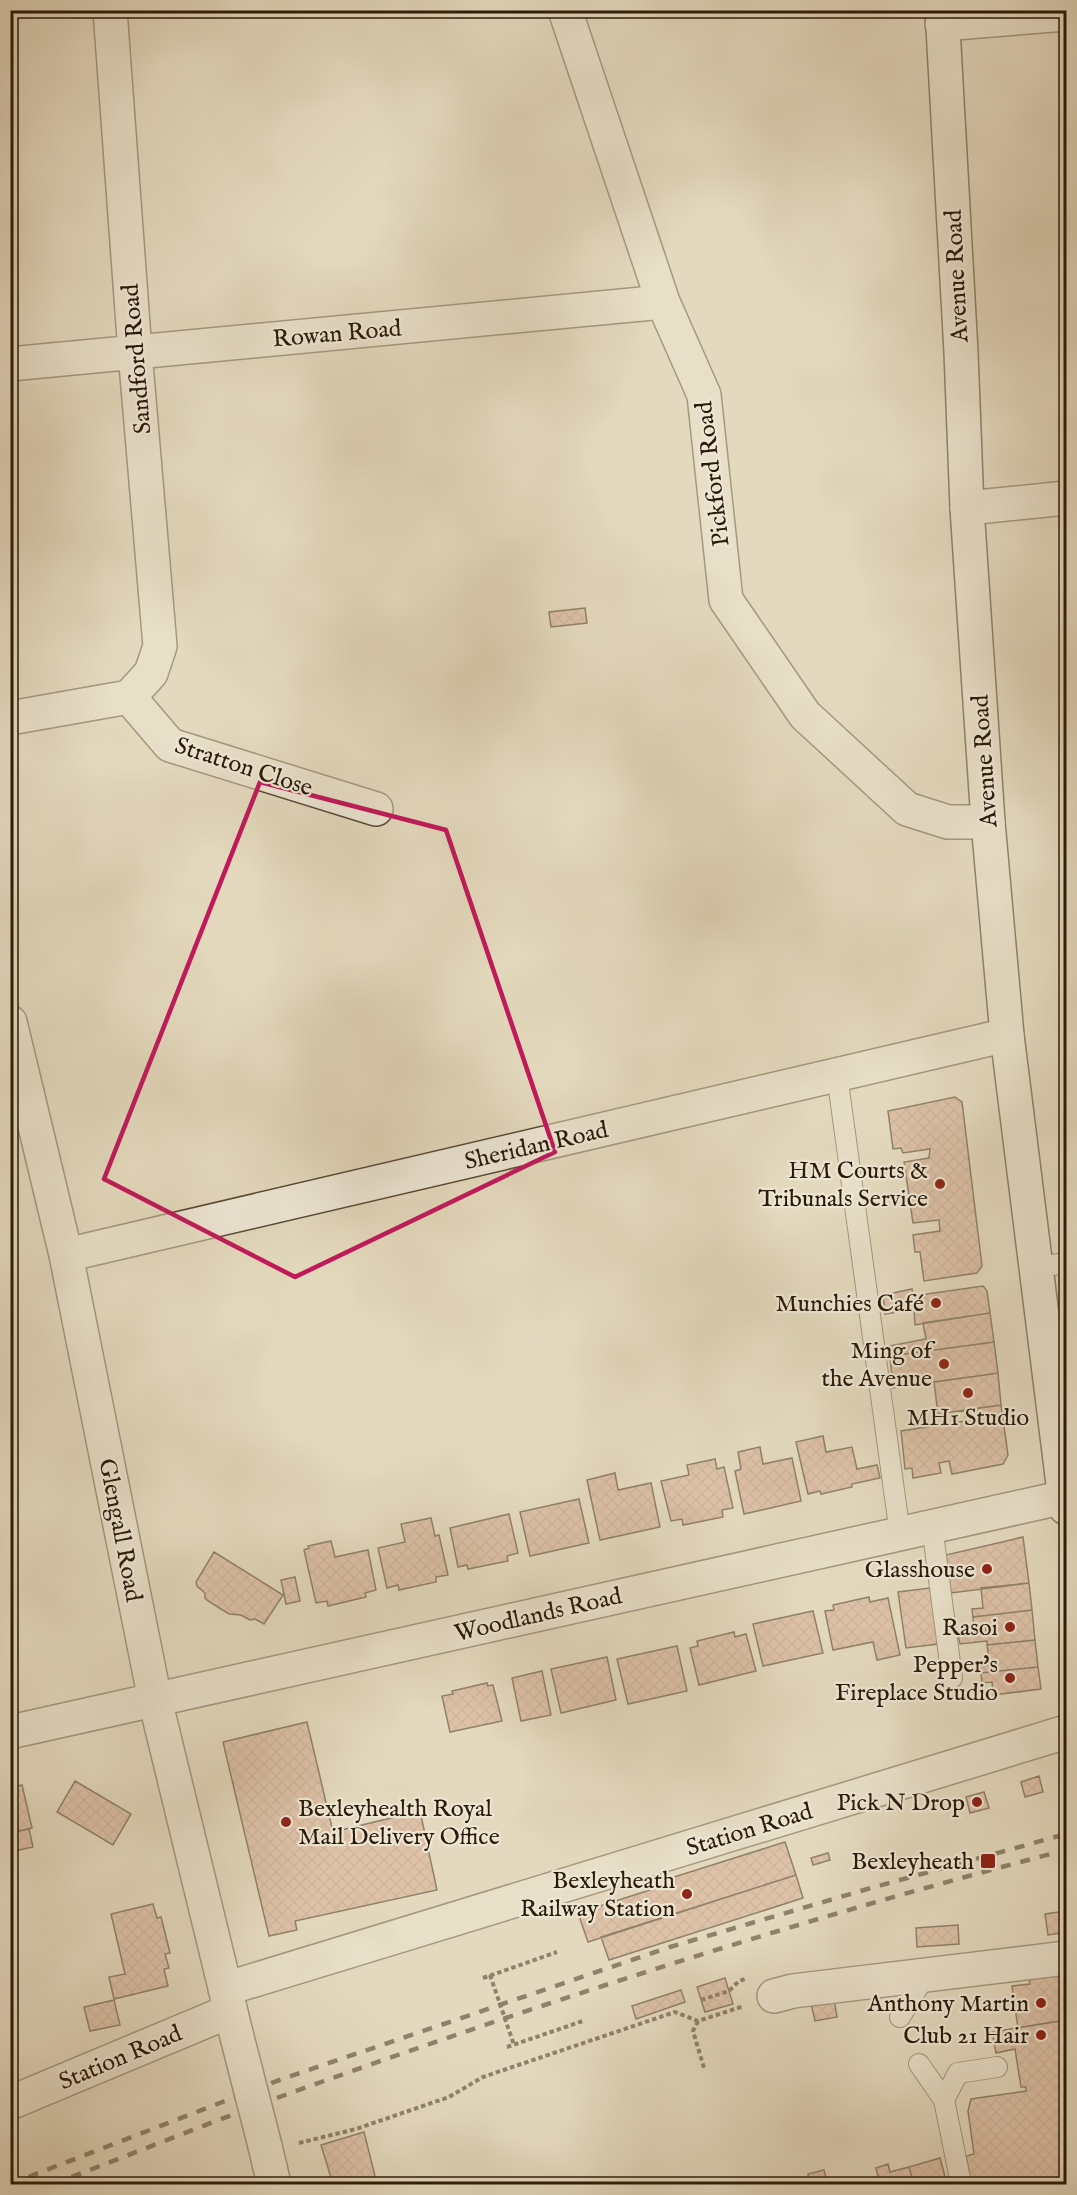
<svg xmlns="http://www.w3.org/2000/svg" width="1077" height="2195" viewBox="0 0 1077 2195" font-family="'IM FELL English',serif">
	<defs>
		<pattern id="building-cross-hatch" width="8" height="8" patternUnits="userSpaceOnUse" patternTransform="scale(1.5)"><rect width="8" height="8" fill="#d7a68d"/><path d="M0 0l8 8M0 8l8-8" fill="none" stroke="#b98e78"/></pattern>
	</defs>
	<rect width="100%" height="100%" fill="#e4d9be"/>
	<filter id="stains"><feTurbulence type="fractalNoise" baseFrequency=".00333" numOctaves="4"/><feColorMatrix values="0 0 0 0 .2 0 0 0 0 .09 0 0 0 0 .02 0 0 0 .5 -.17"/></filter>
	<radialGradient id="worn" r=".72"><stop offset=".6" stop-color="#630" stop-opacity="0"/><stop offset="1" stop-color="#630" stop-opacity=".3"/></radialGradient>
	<path fill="url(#building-cross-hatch)" stroke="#2b1a06" stroke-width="1.5" d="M585,608L587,623L551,627L549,612Z
		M955,1097L962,1102L982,1266L977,1273L924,1281L920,1252H915L913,1235L940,1231L939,1220L913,1223L904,1162L929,1158L930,1149L903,1153L901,1148L893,1149L888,1111Z
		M983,1286L987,1291L990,1313L915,1325L914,1309L885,1314L883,1295L912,1289L913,1296Z
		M990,1313L994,1342L890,1356L889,1346L926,1339L923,1323Z
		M994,1342L998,1373L893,1388L890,1356Z
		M998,1373L1001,1405L938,1414L934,1382Z
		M1001,1405L1008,1455L1003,1464L952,1474L949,1461L939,1463L941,1473L913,1478L912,1468L905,1469L901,1431L966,1421L964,1410Z
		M823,1436L826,1452L852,1447L857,1469L877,1465L880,1478L852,1484V1487L821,1494L820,1491L808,1494L796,1442Z
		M760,1447L763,1464L792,1458L801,1501L744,1514L735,1471L741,1469L738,1452Z
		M715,1459L717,1469L724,1467L733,1508L722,1510L723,1517L683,1525L682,1519L671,1521L661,1481L689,1475L687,1465Z
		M615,1473L618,1490L651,1483L660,1527L600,1540L587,1480Z
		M579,1499L589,1543L530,1556L520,1512Z
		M509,1514L518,1553L507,1556L508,1561L468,1569L467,1565L458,1567L450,1528Z
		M431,1518L435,1536L439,1535L448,1575L436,1577V1582L399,1590L398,1585L387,1588L378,1548L405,1542L401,1524Z
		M1023,1537L1029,1583L951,1593L946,1555Z
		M331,1541L335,1557L368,1550L376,1590L365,1593L366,1597L328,1606L327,1601L316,1603L304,1550L309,1548L308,1546Z
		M214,1552L283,1595L264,1624L255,1619L250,1620L241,1615L229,1614L208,1601L205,1598V1593L197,1586L196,1582Z
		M295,1577L300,1601L286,1604L281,1580Z
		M1029,1583L1032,1610L973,1617L972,1609L983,1608L981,1588Z
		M930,1588L938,1644L906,1648L898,1592Z
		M869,1597L870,1602L888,1598L900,1655L877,1660L873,1642L833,1650L825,1611L834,1610L833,1605Z
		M1032,1610L1035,1640L987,1645V1641L960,1644L958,1635L986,1632L985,1626L974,1628L973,1617Z
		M813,1611L823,1653L763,1666L753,1624Z
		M734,1632L735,1637L746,1634L756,1671L699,1685L690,1648L698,1646L697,1641Z
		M1035,1640L1038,1667L981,1673L980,1666L990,1665L987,1645Z
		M677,1646L687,1691L628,1704L617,1659Z
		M607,1657L616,1700L561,1713L551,1669Z
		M1038,1667L1041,1689L993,1695L992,1682L982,1683L981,1673Z
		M542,1671L551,1715L521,1721L512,1678Z
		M487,1683L488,1686L493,1685L502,1721L450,1732L442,1696L453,1694L452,1691Z
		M307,1722L333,1832L420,1811L437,1890L295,1921L297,1930L269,1936L223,1742Z
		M1039,1776L1043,1792L1025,1797L1021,1782Z
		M75,1781L131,1814L113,1845L57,1812Z
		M22,1785L32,1828L10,1833V1788Z
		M984,1792L989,1808L970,1813L966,1797Z
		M29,1829L33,1847L10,1852V1833Z
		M785,1842L796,1875L588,1942L578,1913L675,1882L674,1877Z
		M828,1853L830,1860L813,1865L811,1858Z
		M796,1875L803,1898L609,1960L601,1937Z
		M153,1904L157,1918L161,1917L170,1953L165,1954L169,1968L164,1969L168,1986L114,1999L109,1977L125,1974L111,1914Z
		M1066,1911V1932L1048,1935L1045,1914Z
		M958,1925L959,1944L917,1947L916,1928Z
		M1066,1973V2020L1018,2028L1012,1986L1030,1984L1029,1978Z
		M725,1978L733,2004L705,2012L697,1987Z
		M681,1990L685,2002L636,2019L632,2006Z
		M834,1999L837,2017L815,2021L811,2003Z
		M114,2000L120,2025L90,2031L84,2007Z
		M1066,2020V2184H971L966,2156L974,2154L968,2111L971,2099L1026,2091V2087H1021L1015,2049L996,2053L992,2032Z
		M364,2132L377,2184H333L321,2145Z
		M940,2158L947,2184H914L909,2167Z
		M888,2164L890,2172L909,2167L914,2184H880L876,2168Z
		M824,2170L828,2184H810L808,2174Z"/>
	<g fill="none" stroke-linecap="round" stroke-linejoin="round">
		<g stroke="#594a34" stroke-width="22">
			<path id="lane" d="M837,1075L900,1534
				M1037,1267L1066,1263
				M932,1526L952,1678
				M900,2017L926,1974
				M919,2064L944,2100L961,2184
				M944,2100L958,2073L997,2067"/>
		</g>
		<g stroke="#594a34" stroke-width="36">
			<path id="street" d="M110,10L135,352L160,646L151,673L129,697
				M565,10L663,302L704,395L726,600L805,715L907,809L948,822H988
				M942,24L1066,14
				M10,364L663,302
				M967,508L1066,498
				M129,697L170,745L376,809
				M10,718L129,697
				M10,1022L66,1255L155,1700L237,2037
				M66,1255L1007,1035
				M10,1732L1065,1497
				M225,1989L1066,1732
				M774,1996L793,1991L1066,1958
				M10,2103L230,2011
				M265,2146L274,2184"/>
		</g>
		<g stroke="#2b1a06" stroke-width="36">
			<path id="secondary" d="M942,10L961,352L967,508L988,822L1007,1035L1066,1508"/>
		</g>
		<path stroke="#2b1a06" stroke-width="4" stroke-dasharray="4.5 3" stroke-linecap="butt" d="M483,1978L557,1952
			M701,2000L729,1991L739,1981L745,1979
			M698,2021L693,2031L704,2068
			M507,2047L583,2021
			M299,2143L356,2129L449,2097L483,2077L675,2012L698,2021L744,2006"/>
		<use href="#lane" stroke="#ede6d5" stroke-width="20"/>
		<use href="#street" stroke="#ede6d5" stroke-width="33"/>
		<use href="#secondary" stroke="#ede6d5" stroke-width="33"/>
		<path stroke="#2b1a06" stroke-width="4.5" stroke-dasharray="10 10" stroke-linecap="butt" d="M10,2184L282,2079L670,1947L864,1890L1066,1834
			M53,2184C143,2150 233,2113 324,2081C568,1994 816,1915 1066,1850"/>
		<g stroke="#594a34" stroke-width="36" stroke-linecap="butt">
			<path id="street-bridge" d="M237,2037L265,2146"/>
		</g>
		<path stroke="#2b1a06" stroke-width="4" stroke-dasharray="4.5 3" stroke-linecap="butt" d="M490,1975L514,2045"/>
		<use href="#street-bridge" stroke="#ede6d5" stroke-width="33"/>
	</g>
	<path d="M0 0H1077V2195H0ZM260,782L446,830L555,1152L295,1277L104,1179Z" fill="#e4d9be" fill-opacity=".55" fill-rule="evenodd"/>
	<path fill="none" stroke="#c2185b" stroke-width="4.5" stroke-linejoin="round" d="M260,782L446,830L555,1152L295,1277L104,1179Z"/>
	<g fill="#8f2418" stroke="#ede6d5" stroke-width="2">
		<circle cx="940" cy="1184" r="6"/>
		<circle cx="936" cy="1303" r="6"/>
		<circle cx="944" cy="1364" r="6"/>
		<circle cx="968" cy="1393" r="6"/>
		<circle cx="987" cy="1569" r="6"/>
		<circle cx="1010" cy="1627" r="6"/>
		<circle cx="1010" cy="1678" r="6"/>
		<circle cx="977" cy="1802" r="6"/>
		<circle cx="286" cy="1822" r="6"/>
		<rect x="980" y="1853" width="16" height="16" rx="3"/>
		<circle cx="687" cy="1894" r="6"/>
		<circle cx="1041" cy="2003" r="6"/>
		<circle cx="1041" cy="2035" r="6"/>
	</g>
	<g text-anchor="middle" stroke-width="4.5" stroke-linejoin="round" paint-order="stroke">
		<g font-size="24" fill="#2b1a06" stroke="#ede6d5">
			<text transform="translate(956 276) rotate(-93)" y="8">Avenue Road</text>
			<text transform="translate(337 333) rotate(-5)" y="8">Rowan Road</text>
			<text transform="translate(136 359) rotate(-95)" y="8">Sandford Road</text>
			<text transform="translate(712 474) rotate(-97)" y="8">Pickford Road</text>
			<text transform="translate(984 761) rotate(-94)" y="8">Avenue Road</text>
			<text transform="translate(244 766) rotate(18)" y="8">Stratton Close</text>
			<text transform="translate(536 1145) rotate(-13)" y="8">Sheridan Road</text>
			<text transform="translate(121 1530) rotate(79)" y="8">Glengall Road</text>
			<text transform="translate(538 1614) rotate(-13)" y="8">Woodlands Road</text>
			<text transform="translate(749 1829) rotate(-17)" y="8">Station Road</text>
			<text transform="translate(120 2057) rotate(-23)" y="8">Station Road</text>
		</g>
		<g font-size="24" fill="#2b1a06" stroke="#ede6d5" text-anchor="end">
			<text x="928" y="1178">HM Courts &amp;<tspan x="928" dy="28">Tribunals Service</tspan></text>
			<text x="924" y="1311">Munchies Café</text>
			<text x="932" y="1358">Ming of<tspan x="932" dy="28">the Avenue</tspan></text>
			<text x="968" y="1425" text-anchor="middle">MH1 Studio</text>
			<text x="975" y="1577">Glasshouse</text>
			<text x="998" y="1635">Rasoi</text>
			<text x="998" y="1672">Pepper's<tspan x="998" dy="28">Fireplace Studio</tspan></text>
			<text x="965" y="1810">Pick N Drop</text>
			<text x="298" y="1816" text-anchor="start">Bexleyhealth Royal<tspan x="298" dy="28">Mail Delivery Office</tspan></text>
			<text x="974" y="1869">Bexleyheath</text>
			<text x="675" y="1888">Bexleyheath<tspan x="675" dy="28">Railway Station</tspan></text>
			<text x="1029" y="2011">Anthony Martin</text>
			<text x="1029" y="2043">Club 21 Hair</text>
		</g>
	</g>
	<rect width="1077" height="2195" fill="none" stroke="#e4d9be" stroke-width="36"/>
	<rect x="12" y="12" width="1053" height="2171" fill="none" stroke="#2b1a06" stroke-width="3"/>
	<rect x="18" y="18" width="1041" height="2159" fill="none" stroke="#2b1a06" stroke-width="1.5"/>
	<rect width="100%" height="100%" filter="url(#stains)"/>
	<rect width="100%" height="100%" fill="url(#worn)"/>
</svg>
